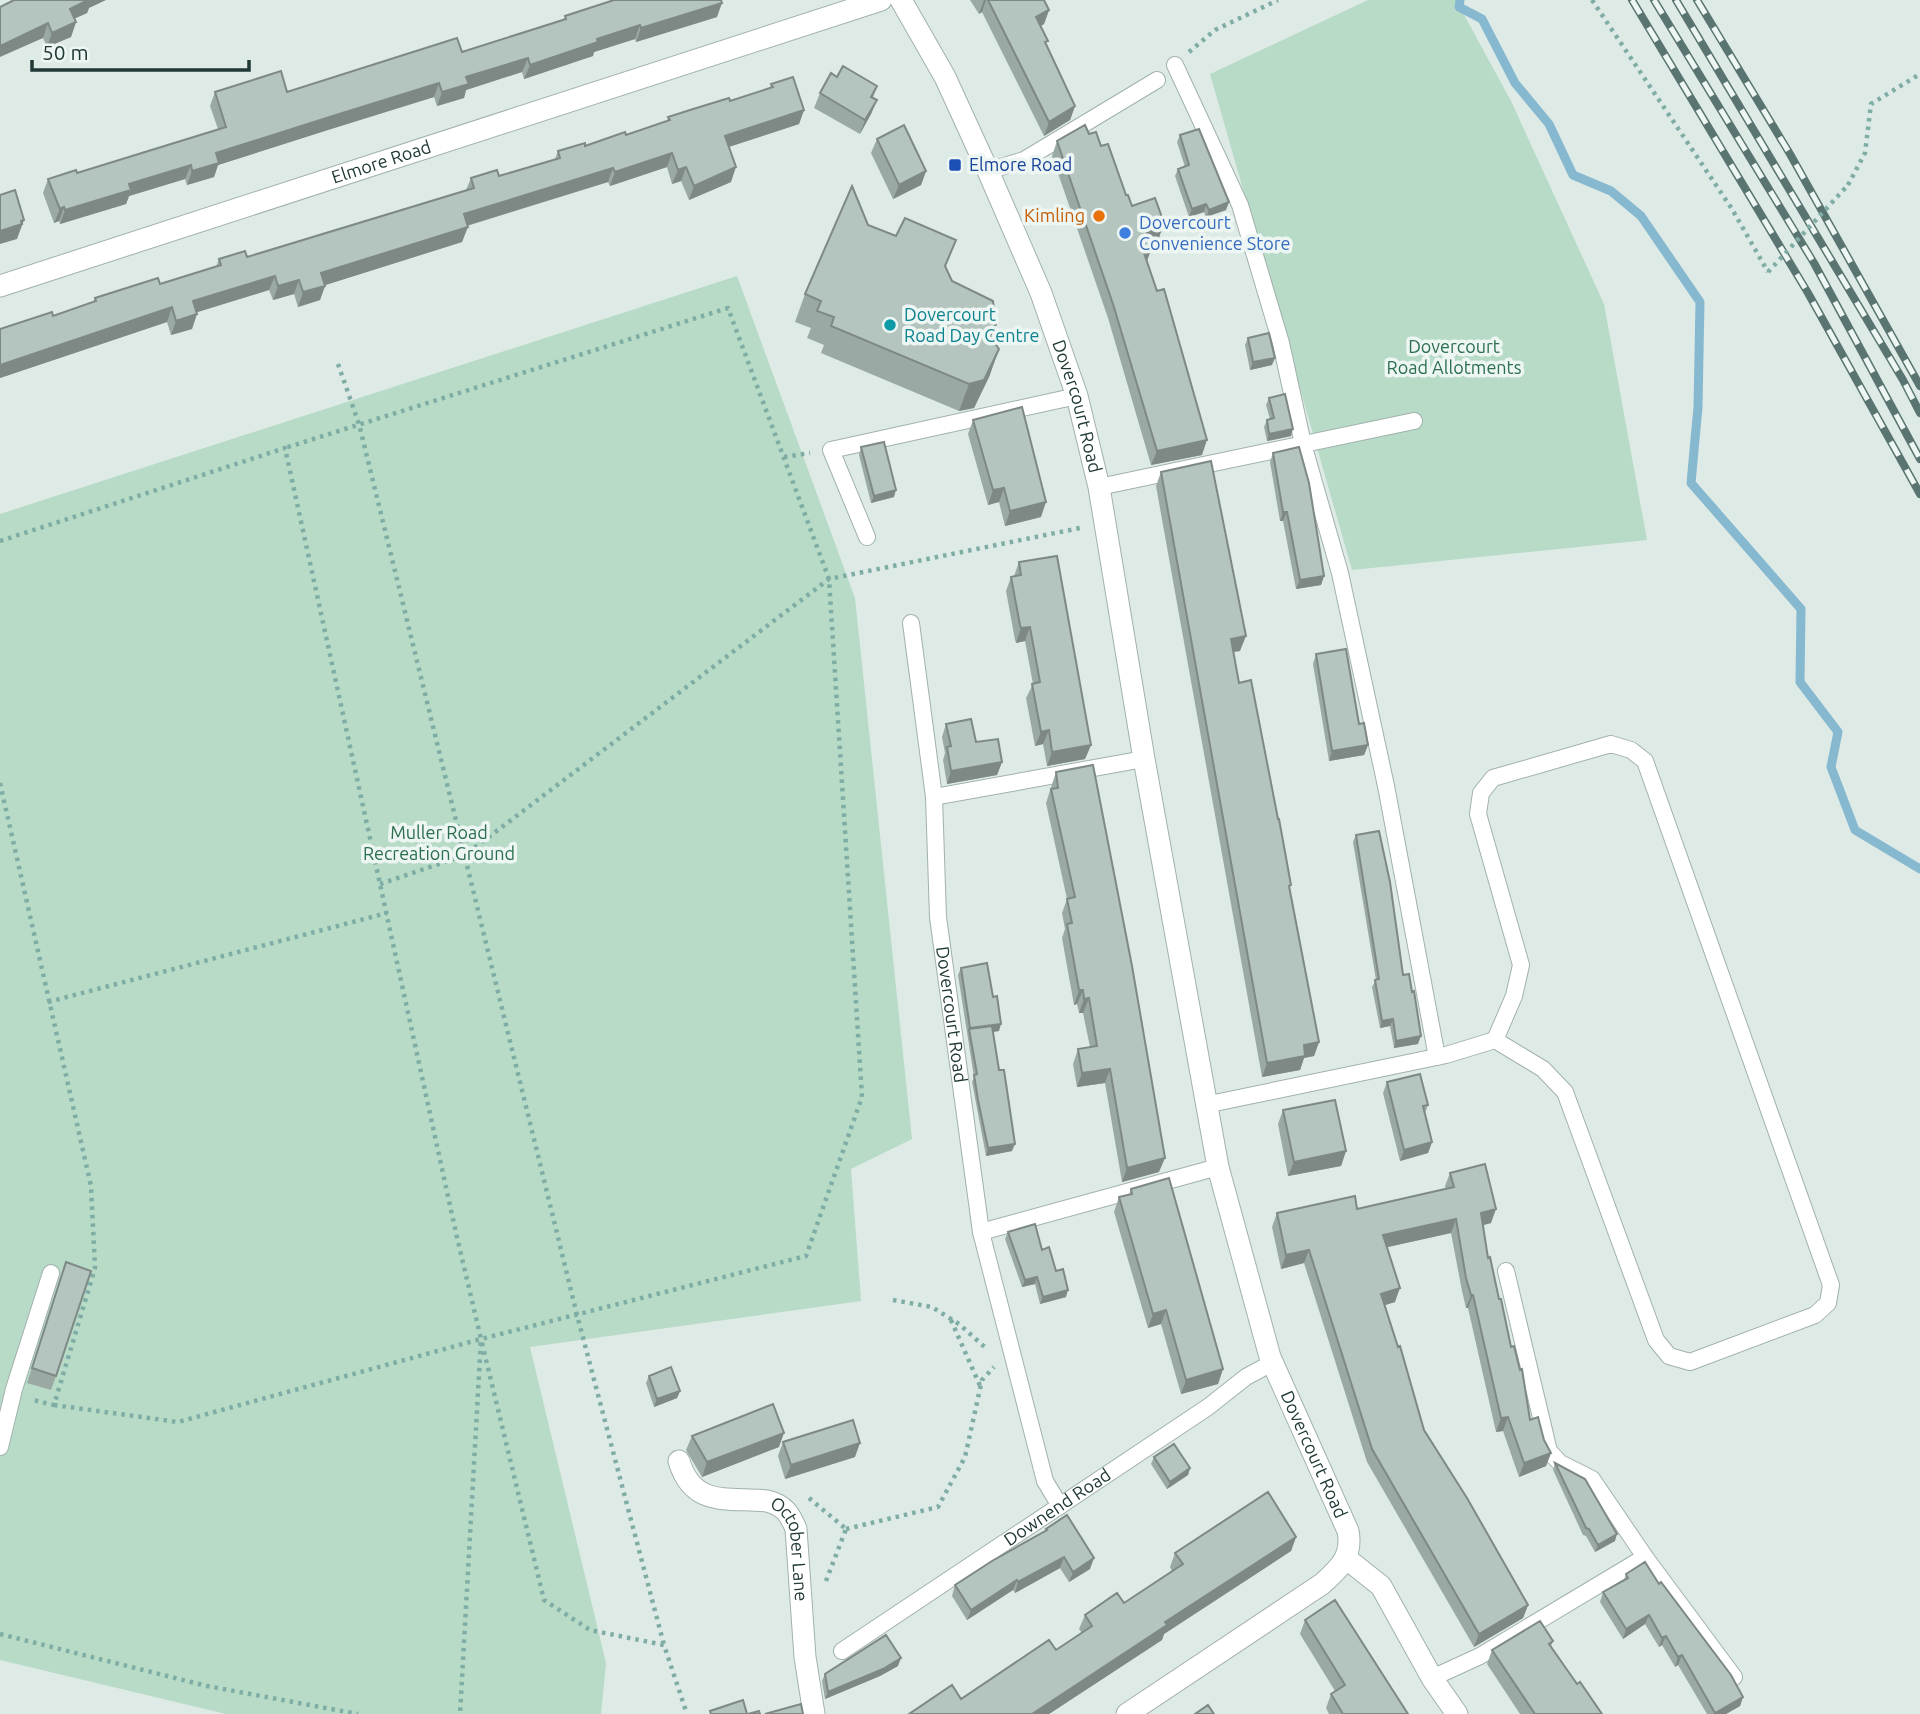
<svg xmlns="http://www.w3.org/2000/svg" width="1920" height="1714" viewBox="0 0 1920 1714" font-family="Ubuntu,sans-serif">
	<rect width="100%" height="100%" fill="#deeae6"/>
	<path fill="#b7dbc6" d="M1368,0H1456L1511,101L1604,304L1647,540L1352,570L1210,74Z
		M737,276L855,598L912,1139L851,1169L861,1301L530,1347L606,1663L601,1714H226L0,1660V514Z"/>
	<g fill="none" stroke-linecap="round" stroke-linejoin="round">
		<path stroke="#86b9cf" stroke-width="9" d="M1460,0L1459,7L1482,19L1515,83L1549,124L1573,175L1611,191L1641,216L1700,302L1698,407L1691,483L1801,609L1800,682L1838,732L1831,767L1855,830L1920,869"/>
		<g stroke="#a1b1ae" stroke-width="18">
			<g id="lane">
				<path d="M1175,65L1240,205L1281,343L1303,444L1340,573L1386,786L1437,1057"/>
				<path d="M988,171L1024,160L1157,80"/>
				<path d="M1099,487L1414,421"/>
				<path d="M867,537L831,450L1077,396"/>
				<path id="s1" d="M911,623L934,797L938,917L981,1232L1045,1481L1060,1506"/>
				<path d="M934,797L1144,759"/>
				<path d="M1205,1105L1446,1055L1495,1040L1514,996L1521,965L1478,814L1481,793L1493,778L1611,744L1631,750L1645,761L1831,1285L1828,1303L1815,1315L1690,1362L1669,1356L1656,1340L1565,1092L1543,1069L1495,1040"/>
				<path d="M981,1232L1218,1167"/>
				<path d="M1506,1271L1549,1451L1560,1463L1592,1479L1645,1557L1734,1677"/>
				<path d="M0,1447L14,1389L51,1273"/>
				<path id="s2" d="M842,1651L1208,1407L1246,1377L1272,1363"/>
				<path d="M1432,1678L1480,1656L1645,1557"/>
			</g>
		</g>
		<g stroke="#a1b1ae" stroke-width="23">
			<g id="street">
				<path id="s3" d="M901,0L945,77L988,171L1041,293L1077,396L1099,487L1144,759L1218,1167L1270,1357L1348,1531C1353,1556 1340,1568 1322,1584L1127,1714"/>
				<path id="s4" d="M0,286L881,0"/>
				<path id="s5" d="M679,1461C693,1508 728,1497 767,1501C784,1505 790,1514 796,1529L805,1657L814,1714"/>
				<path d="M1347,1559L1381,1586L1432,1678L1457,1714"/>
			</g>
		</g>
		<path stroke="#7fada5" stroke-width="4.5" stroke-dasharray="3.5 5" stroke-linecap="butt" d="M1592,0L1732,209L1768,272
			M1189,52L1215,30L1278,0
			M1848,185L1865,153L1871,104L1920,74
			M338,364L359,424L577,1315L664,1645
			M784,457L810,453
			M0,541L285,448L456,1233L481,1339L460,1714
			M0,783L91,1186L95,1268L54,1405L33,1400
			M380,884L465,855L829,579L1080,528
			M48,1002L387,913
			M893,1300L932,1307L959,1324L988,1350
			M951,1320L981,1388
			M482,1343L544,1600L590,1630L664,1645L687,1714
			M54,1405L178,1422L481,1339L806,1256L862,1097L829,579L728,308L285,448
			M809,1498L846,1529
			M846,1529L938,1507L965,1457L982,1380L994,1367
			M826,1581L846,1529
			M0,1634L207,1686L358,1714"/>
		<use href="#lane" stroke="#fff" stroke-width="16"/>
		<use href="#street" stroke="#fff" stroke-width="21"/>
		<g stroke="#5a7571" stroke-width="8">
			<path id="rail" d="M1632,0L1808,293L1920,494
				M1654,0L1814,263L1920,459
				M1676,0L1903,380L1920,413
				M1697,0L1790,154L1920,386"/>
		</g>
		<use href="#rail" stroke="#eef6f3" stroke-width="5" stroke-dasharray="16" stroke-linecap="butt"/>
		<path stroke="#7fada5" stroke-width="4.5" stroke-dasharray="3.5 5" stroke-linecap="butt" d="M1768,272L1848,185"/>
	</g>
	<path fill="#9ba9a4" d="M970,0H1044L1049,10L1044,24L1041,26L1046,45L1075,106L1070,120L1044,136L982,12L979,14Z
		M0,7L89,8L87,13L74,19L76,22L71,37L47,47L43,38Z
		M565,16L717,17L636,42L635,39L594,52L593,56L524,79L522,72L466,90L464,98L437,106L434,97L331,129L218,165L214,177L187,185L185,179L129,196L126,204L60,224L59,221L54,223L43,193L48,179L77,173L218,129L210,106L215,92H287L462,52L564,19Z
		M837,77L877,86L873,98L877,100L871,114L860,134L814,108L820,93Z
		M771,84L804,110L799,124L729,147L731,182L689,200L681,181L672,184L667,167L610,186L608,182L467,226L462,242L325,285L320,300L298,307L294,294L273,300L269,290L197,312L192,329L171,335L167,322L0,378V329L53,316L93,302L95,298L160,284L216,267L219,259L247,257L466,190L471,178L499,176L555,159L558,151L585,146L626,135L667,121L668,117L730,101L770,88Z
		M1089,134L1101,146L1126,195L1132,206L1159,238L1150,241L1147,261L1202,455L1151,465L1108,318L1052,156L1057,141Z
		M1180,135L1226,210L1206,217L1204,212L1189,217L1175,176L1178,169L1185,167L1177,142Z
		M877,139L926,171L921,185L893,199L871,153Z
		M868,225L946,268L952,281L999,349L989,377L974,408L959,411L821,353L824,345L807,338L811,328L795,322L805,294Z
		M1248,338L1272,365L1250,370L1245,345Z
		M1269,398L1291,436L1267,441L1264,427L1267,420L1270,419L1266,405Z
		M973,420L1041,517L1005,526L999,502L988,505L968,434Z
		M861,447L894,497L871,503L859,455Z
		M1273,453L1324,576L1321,585L1296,589L1283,521H1280L1270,462Z
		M1161,472L1240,651L1233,652L1239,683L1290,889L1319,1042L1314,1056L1304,1058L1300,1070L1262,1077L1156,486Z
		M1019,562L1091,745L1085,759L1047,766L1043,744L1035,746L1026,698L1033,684L1025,641L1016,643L1015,640L1006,591L1011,577L1014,576Z
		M1316,654L1359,724L1368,745L1364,755L1329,761L1313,664Z
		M946,724L1002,762L997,775L947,784L943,760L945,753L942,737Z
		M1056,772L1159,1172L1122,1182L1105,1083L1077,1087L1073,1064L1078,1049L1090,1047L1083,1013H1079L1077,1004L1074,1005L1062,938L1065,929L1062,913L1067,899L1046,803Z
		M1356,835L1403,975L1418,1044L1394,1048L1390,1026L1380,1028L1372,987L1376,980L1353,842Z
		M961,968L999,1031L993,1032L1012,1151L986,1156L972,1082L974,1077L958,975Z
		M1387,1082L1428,1105L1425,1113L1432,1142L1428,1153L1400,1161L1383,1093Z
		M1283,1110L1346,1151L1341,1166L1288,1176L1278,1124Z
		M1450,1173L1491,1223L1483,1225L1488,1258L1499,1299L1530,1420L1551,1453L1546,1466L1519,1477L1503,1431L1496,1432L1468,1308H1466L1462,1291L1451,1233L1387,1247L1395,1302L1384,1305L1424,1430L1528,1605L1523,1618L1474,1647L1367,1462L1304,1263L1281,1269L1272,1227L1277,1213L1357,1209L1446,1189L1445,1186Z
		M1131,1189L1223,1369L1218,1384L1181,1394L1161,1324L1148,1328L1114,1212L1119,1197L1129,1195Z
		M1008,1232L1042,1250L1056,1271L1066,1297L1040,1304L1035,1284L1022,1287L1005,1239Z
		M66,1262L56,1376L51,1390L27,1383Z
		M649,1376L680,1391L677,1398L654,1407L646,1383Z
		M692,1436L779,1447L702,1477L686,1450Z
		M783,1442L855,1457L785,1479L778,1456Z
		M1154,1457L1190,1468L1188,1475L1167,1489L1151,1464Z
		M1555,1463L1615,1541L1595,1552L1586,1536L1583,1535L1553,1470Z
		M1046,1529L1090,1569L1069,1582L1060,1568L1015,1593L1013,1590L967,1620L952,1596L955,1585L1045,1531Z
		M1296,1537L1291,1551L1164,1634L1162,1640L1049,1714H908L961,1699L1056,1650L1082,1633L1079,1629L1085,1615L1124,1603L1172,1571L1170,1567L1175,1553Z
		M1626,1574L1659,1584L1743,1697L1740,1706L1726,1714H1707L1678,1665L1675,1667L1662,1645L1659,1647L1645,1624L1623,1639L1600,1602L1603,1592L1624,1580Z
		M1305,1620L1408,1714H1329L1326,1708L1331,1694L1335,1691L1300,1634Z
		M1553,1641L1551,1646L1577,1684L1602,1714H1520L1487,1664L1492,1650Z
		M898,1666L880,1676L825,1699L822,1681L825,1674Z"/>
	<path fill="#7e8986" d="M88,0H106L89,8L87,13L64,23L70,9Z
		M984,0H986L982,12L979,14Z
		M722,3L717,17L636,42L641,28Z
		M1049,10L1044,24L1031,31L1036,17Z
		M76,22L71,37L47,47L52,33Z
		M48,23L43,38L0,57V46Z
		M640,25L635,39L594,52L593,56L524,79L530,65L597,39Z
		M528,58L522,72L466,90L464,98L437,106L442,92L466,77Z
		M439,83L434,97L331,129L218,165L214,177L187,185L192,171L216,153L336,115Z
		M877,100L871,114L860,134L865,120Z
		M1075,106L1070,120L1044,136L1049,122Z
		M804,110L799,124L719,150L725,136Z
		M672,153L667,167L610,186L615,172Z
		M191,165L185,179L129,196L126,204L60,224L65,210L129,184Z
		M686,167L681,181L672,184L678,170Z
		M736,167L731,182L689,200L694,186Z
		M613,168L608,182L459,228L464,214Z
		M926,171L921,185L893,199L899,185Z
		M1229,202L1226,210L1206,217L1209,210Z
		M1206,204L1204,212L1189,217L1192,209Z
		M64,207L59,221L54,223L60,209Z
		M24,220L17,239L0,244V231Z
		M1164,223L1159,238L1141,244L1146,230Z
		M468,227L462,242L316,288L321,273Z
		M1152,247L1147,261L1143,250Z
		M275,276L269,290L188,315L193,301Z
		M299,280L294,294L273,300L278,286Z
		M325,286L320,300L298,307L303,292Z
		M172,307L167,322L0,378V365Z
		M197,314L192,329L171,335L176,321Z
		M999,349L989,377L974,408L959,411L969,384Z
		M1275,358L1272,365L1250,370L1253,362Z
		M1293,429L1291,436L1267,441L1269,434Z
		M1207,440L1202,455L1151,465L1157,451Z
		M1004,488L999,502L988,505L993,490Z
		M896,490L894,497L871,503L874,496Z
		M1046,502L1041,517L1005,526L1010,511Z
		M1283,512H1287L1283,521H1280Z
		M1324,576L1321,585L1296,589L1300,580Z
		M1030,627L1025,641L1016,643L1021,628Z
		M1246,636L1240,651L1225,653L1231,639Z
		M1049,730L1043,744L1035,746L1041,732Z
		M1091,745L1085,759L1047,766L1052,752Z
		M1368,745L1364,755L1329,761L1332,751Z
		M1002,762L997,775L947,784L951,771Z
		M1079,990H1083L1077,1004L1074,1005Z
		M1089,998L1083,1013H1079L1084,999Z
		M1393,1019L1390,1026L1380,1028L1382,1021Z
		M1001,1024L999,1031L970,1035V1028Z
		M1421,1036L1418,1044L1394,1048L1396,1041Z
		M1319,1042L1314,1056L1304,1058L1300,1070L1262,1077L1267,1063L1304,1045Z
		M1110,1069L1105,1083L1077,1087L1082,1073Z
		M1432,1142L1428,1153L1400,1161L1404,1150Z
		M1015,1144L1012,1151L986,1156L988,1148Z
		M1346,1151L1341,1166L1288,1176L1294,1162Z
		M1165,1158L1159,1172L1122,1182L1127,1168Z
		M1496,1209L1491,1223L1476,1227L1481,1213Z
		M1456,1219L1451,1233L1379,1249L1383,1235Z
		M1309,1250L1304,1263L1281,1269L1286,1255Z
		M1037,1277L1035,1284L1022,1287L1025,1280Z
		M1400,1288L1395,1302L1376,1308L1381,1294Z
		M1068,1290L1066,1297L1040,1304L1043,1297Z
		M1471,1295H1473L1468,1308H1466Z
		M1166,1310L1161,1324L1148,1328L1153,1314Z
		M1223,1369L1218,1384L1181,1394L1186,1380Z
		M680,1391L677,1398L654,1407L657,1399Z
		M1508,1417L1503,1431L1496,1432L1501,1418Z
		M784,1433L779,1447L702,1477L707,1462Z
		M860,1443L855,1457L785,1479L791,1465Z
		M1551,1453L1546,1466L1519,1477L1524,1463Z
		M1190,1468L1188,1475L1167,1489L1170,1482Z
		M1617,1534L1615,1541L1595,1552L1598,1545Z
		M1296,1537L1291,1551L1164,1634L1162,1640L1049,1714H1032L1165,1622Z
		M1064,1557L1060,1568L1015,1593L1018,1582Z
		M1094,1558L1090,1569L1069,1582L1073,1572Z
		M1017,1580L1013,1590L967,1620L971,1610Z
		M1528,1605L1523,1618L1474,1647L1479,1634Z
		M1649,1615L1645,1624L1623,1639L1626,1629Z
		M1666,1636L1662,1645L1659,1647L1662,1638Z
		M1682,1655L1678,1665L1675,1667L1678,1657Z
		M901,1658L898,1666L880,1676L825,1699L828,1692Z
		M1743,1697L1740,1706L1726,1714H1715V1713Z"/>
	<path fill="#b4c4bf" stroke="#7e8986" stroke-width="2" d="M14,0H88L70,9L76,22L52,33L48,23L0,46V7Z
		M614,0H721L722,3L641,28L640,25L597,39L598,42L530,65L528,58L466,77L469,84L442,92L439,83L336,115L216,153L219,163L192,171L191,165L129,184L131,190L65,210L64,207L60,209L48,179L76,170L77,173L226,127L215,92L281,71L287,92L457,38L462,52L566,19L565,16Z
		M988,0H1044L1049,10L1036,17L1048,41L1045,42L1075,106L1049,122Z
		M843,66L877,86L871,97L877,100L865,120L820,93L831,73L837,77Z
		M793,77L804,110L725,136L736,167L694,186L686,167L678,170L672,153L615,172L613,168L464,214L468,227L321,273L325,286L303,292L299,280L278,286L275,276L193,301L197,314L176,321L172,307L0,365V329L52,312L53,316L96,301L95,298L158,278L160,284L221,265L219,259L245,251L247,257L474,188L471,178L497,170L499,176L560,158L558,151L585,143V146L625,132L626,135L670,120L668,117L690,110L729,98L730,101L773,87L771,84Z
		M904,125L926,171L899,185L877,139Z
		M1085,125L1089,134L1096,132L1101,146L1108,144L1126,195H1128L1132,206L1155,198L1164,223L1146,230L1152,247L1143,250L1157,291L1164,289L1207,440L1157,451L1113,304L1057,141Z
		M1199,129L1229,202L1209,210L1206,204L1192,209L1178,169L1189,165L1180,135Z
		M852,186L868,225L896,236L905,218L956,240L945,266L952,281L993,301L996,324L990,336L999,349L984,380L969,384L831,326L834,317L817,311L821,301L805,294Z
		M15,190L24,220L21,221L22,224L0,231V195Z
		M1269,333L1275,358L1253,362L1248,338Z
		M1285,394L1293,429L1269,434L1267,420L1274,418L1269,398Z
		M1022,407L1046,502L1010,511L1004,488L993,490L973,420Z
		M884,442L896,490L874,496L861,447Z
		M1299,447L1309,483L1324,576L1300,580L1287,512H1283L1273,453Z
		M1211,461L1246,636L1231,639L1239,683L1251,680L1278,819H1279L1291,885L1289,886L1319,1042L1304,1045L1305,1056L1267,1063L1161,472Z
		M1057,556L1091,745L1052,752L1049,730L1041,732L1032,684L1040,682L1030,627L1021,628L1020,625L1011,577L1021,575L1019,562Z
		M1346,649L1359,724L1364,723L1368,745L1332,751L1316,654Z
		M971,719L976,742L998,739L1002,762L951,771L947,747L951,746L946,724Z
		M1093,765L1132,966L1165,1158L1127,1168L1110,1069L1082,1073L1078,1049L1097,1046L1089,998L1084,999L1083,990H1079L1067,924L1072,923L1067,899L1075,897L1051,789L1058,788L1056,772Z
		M1379,831L1390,882L1403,975L1409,974L1412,992L1414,991L1421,1036L1396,1041L1393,1019L1382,1021L1375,980L1379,979L1356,835Z
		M987,963L993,997L997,996L1001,1024L970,1028L961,968Z
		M992,1026L999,1070H1004L1015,1144L988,1148L978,1100L974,1075L977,1074L969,1029Z
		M1420,1074L1428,1105L1423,1106L1432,1142L1404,1150L1387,1082Z
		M1335,1100L1346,1151L1294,1162L1283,1110Z
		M1485,1164L1496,1209L1481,1213L1488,1258L1490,1257L1499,1299H1501L1511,1347L1514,1346L1520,1370L1522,1369L1530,1420L1538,1417L1544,1440L1551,1453L1524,1463L1508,1417L1501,1418L1473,1295H1471L1466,1278L1456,1219L1383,1235L1400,1288L1381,1294L1398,1347L1400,1346L1424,1430L1467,1498L1528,1605L1479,1634L1372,1449L1309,1250L1286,1255L1277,1213L1355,1196L1357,1209L1454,1187L1450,1173Z
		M1169,1178L1223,1369L1186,1380L1166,1310L1153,1314L1119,1197L1132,1194L1131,1189Z
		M1035,1224L1042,1250L1049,1247L1056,1271L1063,1269L1068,1290L1043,1297L1037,1277L1025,1280L1008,1232Z
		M66,1262L91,1271L56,1376L32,1368Z
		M671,1367L680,1391L657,1399L649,1376Z
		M773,1404L784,1433L707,1462L692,1436Z
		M853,1420L860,1443L791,1465L783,1442Z
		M1174,1444L1190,1468L1170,1482L1154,1457Z
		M1555,1463L1585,1479L1617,1534L1598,1545L1589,1529L1586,1528Z
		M1268,1492L1296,1537L1165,1622L1167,1625L1032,1714H909L952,1685L961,1699L1049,1640L1056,1650L1092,1626L1085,1615L1117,1593L1124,1603L1183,1564L1175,1553Z
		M1067,1515L1094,1558L1073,1572L1064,1557L1018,1582L1017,1580L971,1610L955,1585L992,1561L1047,1530L1046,1529Z
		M1645,1562L1659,1584L1661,1582L1731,1675L1743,1697L1715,1713L1682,1655L1678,1657L1666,1636L1662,1638L1649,1615L1626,1629L1603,1592L1628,1578L1626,1574Z
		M1335,1600L1408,1714H1343L1331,1694L1345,1685L1305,1620Z
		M1540,1621L1553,1641L1549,1644L1577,1684L1580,1682L1602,1714H1535L1492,1650Z
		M886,1635L901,1658L883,1669L828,1692L825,1674Z
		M743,1700L747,1714H711L710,1711Z
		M801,1704L803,1714H765Z
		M1208,1705L1214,1714H1195Z
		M759,1711L760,1714H748Z"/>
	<rect fill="#1a4fb4" stroke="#eef6f3" stroke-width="2.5" x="948" y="158" width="14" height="14" rx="3.5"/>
	<circle fill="#e8710a" stroke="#eef6f3" stroke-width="2.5" cx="1099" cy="216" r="7"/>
	<circle fill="#3f7fe0" stroke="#eef6f3" stroke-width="2.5" cx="1125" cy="233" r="7"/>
	<circle fill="#0f9aa8" stroke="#eef6f3" stroke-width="2.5" cx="890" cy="325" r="7"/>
	<g text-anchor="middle" stroke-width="7" stroke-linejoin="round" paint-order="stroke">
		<g font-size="18" fill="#203936" stroke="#eef6f3">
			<text dy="6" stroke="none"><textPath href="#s4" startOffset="401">Elmore Road</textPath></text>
			<text dy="6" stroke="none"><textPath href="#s3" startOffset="444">Dovercourt Road</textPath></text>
			<text dy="6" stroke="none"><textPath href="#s1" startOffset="394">Dovercourt Road</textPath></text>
			<text dy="6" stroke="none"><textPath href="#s3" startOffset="1522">Dovercourt Road</textPath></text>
			<text dy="6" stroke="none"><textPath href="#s2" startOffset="259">Downend Road</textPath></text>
			<text dy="6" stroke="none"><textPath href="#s5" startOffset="166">October Lane</textPath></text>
		</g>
		<g font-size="18" fill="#164399" stroke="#eef6f3" text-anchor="start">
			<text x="969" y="171">Elmore Road</text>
		</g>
		<g font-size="18" fill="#c56008" stroke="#eef6f3" text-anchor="end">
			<text x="1085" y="222">Kimling</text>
		</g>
		<g font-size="18" fill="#366cbe" stroke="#eef6f3" text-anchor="start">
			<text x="1139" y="229">Dovercourt<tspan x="1139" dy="21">Convenience Store</tspan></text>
		</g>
		<g font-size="18" fill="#0d838f" stroke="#eef6f3" text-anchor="start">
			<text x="904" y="321">Dovercourt<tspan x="904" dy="21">Road Day Centre</tspan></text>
		</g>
		<g font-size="18" fill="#2b6f4f" stroke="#eef6f3">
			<text x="1454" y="353">Dovercourt<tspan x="1454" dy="21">Road Allotments</tspan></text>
			<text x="439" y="839">Muller Road<tspan x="439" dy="21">Recreation Ground</tspan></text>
		</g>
	</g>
	<path d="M32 60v10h217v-10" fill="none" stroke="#203936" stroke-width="3.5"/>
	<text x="42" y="60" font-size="21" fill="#203936" stroke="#eef6f3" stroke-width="5" paint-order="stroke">50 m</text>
</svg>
